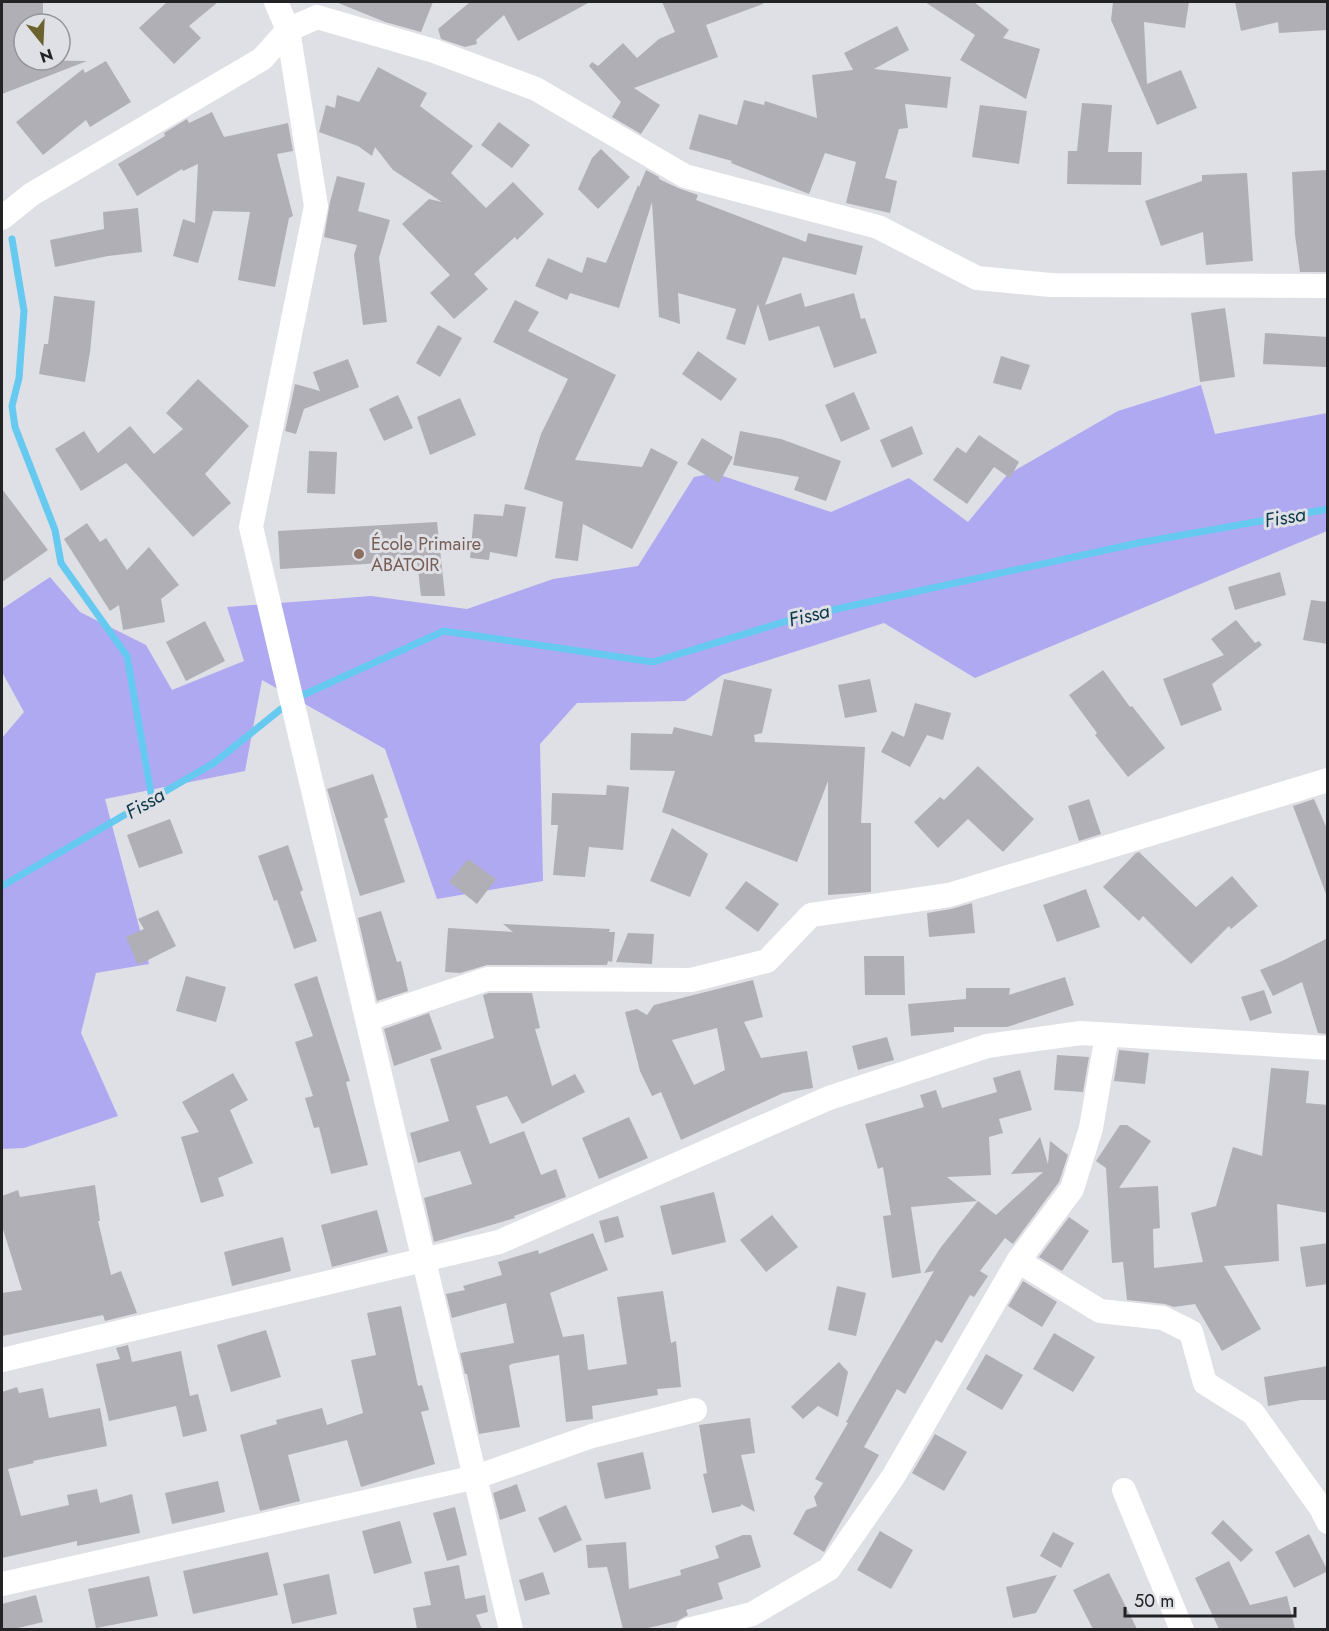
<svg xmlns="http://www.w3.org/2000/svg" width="1329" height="1631" viewBox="0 0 1329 1631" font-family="Jost,sans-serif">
	<rect width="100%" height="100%" fill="#dfdfe6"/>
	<path fill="#afa9f2" d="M1201,385L1215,434L1327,413V531L975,678L884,623L722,675L685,701L577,703L540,744L543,881L437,899L385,749L262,680L245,771L105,799L149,964L96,973L81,1033L118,1116L24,1148L2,1149V738L24,712L2,672V609L50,577L80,612L146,645L172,690L244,661L227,607L371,596L467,609L553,579L638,566L694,477L714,473L831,512L909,478L968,522L1007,475L1118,411Z"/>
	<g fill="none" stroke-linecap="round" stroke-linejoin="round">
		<path stroke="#66c9f0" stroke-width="7" d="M12,239L24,311L19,378L12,406L15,427L55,530L61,563L127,656L152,799
			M303,695L444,631L653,662L800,617L1138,543L1328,509
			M2,886L214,763L281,709"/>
	</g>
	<path fill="#b0afb6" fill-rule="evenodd" d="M2,2H43V24H24V60L87,61L2,94Z
		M167,2H218L189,26L201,38L174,64L139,28Z
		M336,2H433L421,32L385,22Z
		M470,2H590L518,41L504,15L476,40L477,44L465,47L441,39L438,29Z
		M662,2H763V4L706,25L718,57L634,88L660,105L641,134L612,117L621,102L589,66L592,62L598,66L623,43L637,58L659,39L675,32Z
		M925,2H974L1009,30L1003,38L1040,49L1026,99L960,60L975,35Z
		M1113,2H1189L1185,28L1144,22L1147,84L1181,70L1197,108L1157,125L1111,20Z
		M1235,2H1328V30L1279,33L1278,22L1241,31Z
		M897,26L909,50L874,69L951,77L947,108L905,104L908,128L899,129L885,178L897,181L890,213L846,203L856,162L825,153L809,194L731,163L732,161L689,149L699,114L737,125L744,100L764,105L765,101L817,118L812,75L853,70L844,53Z
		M106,61L131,102L90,127L86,120L43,155L16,122L83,69L85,73Z
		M378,67L427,93L420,106L473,146L451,173L486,208L513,182L544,214L517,240L515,237L474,274L488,289L454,319L430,293L450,275L402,224L429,199L442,202L393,170L375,147L372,156L358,146L319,132L326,105L335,108L337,95L359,102Z
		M1082,103L1112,105L1108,152H1142L1141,185L1067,184L1068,151H1077Z
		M980,105L1027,111L1019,164L972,157Z
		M212,112L224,137L288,123L293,151L277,154L293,216L289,218L275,287L238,280L250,212L213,211L198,263L173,256L183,219L195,223L198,164L183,171L182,169L137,196L118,164L165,136L164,133L187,119L189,123Z
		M499,122L530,145L512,168L481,145Z
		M601,149L630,177L598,209L578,189L592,158Z
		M646,170L659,177V179L678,188L698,195L696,200L806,242L808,233L863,246L856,275L783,257L765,305L801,293L805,307L854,293L861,319L865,318L877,353L834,368L819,326L769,341L758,304L745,345L726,339L736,309L678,293L680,324L659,317L652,202L619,308L570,293L567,300L535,286L548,258L582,273L587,257L606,263L638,185L639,187Z
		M1328,170V272H1300L1295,235L1292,172Z
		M1247,173L1253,261L1206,265L1203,232L1161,246L1145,201L1202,181V175Z
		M337,176L365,183L358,211L390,220L379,258L387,322L363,325L354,255L357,245L324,237L330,202Z
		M138,208L142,252L108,256L55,267L50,240L104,229L103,212Z
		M54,296L95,301L90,352L85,382L39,374L44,344H48Z
		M515,300L539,312L528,331L616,375L575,460L642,467L651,448L678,462L632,549L583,524L578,561L555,558L563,502L524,489L541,434L568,379L493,342Z
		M1225,308L1235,377L1200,382L1191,313Z
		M438,325L462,338L440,377L416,363Z
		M1265,333L1328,337L1326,367L1263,364Z
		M698,351L737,379L721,401L682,374Z
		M1001,356L1030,365L1021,390L993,383Z
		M348,359L359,387L304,409L296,434L285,431L295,384L320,391L313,372Z
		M198,379L249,426L205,474L231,503L193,537L126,463L81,491L55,449L84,431L98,453L130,426L154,454L183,429L166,413Z
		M854,392L870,429L841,442L825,405Z
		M398,395L413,428L384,441L369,409Z
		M460,398L476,435L430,455L417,417Z
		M912,426L923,454L892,468L880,440Z
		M740,431L781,439L841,461L826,501L794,490L799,477L733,465Z
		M979,435L1019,462L1010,478L994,467L967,504L933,480L957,447L966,453Z
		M702,438L733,457L719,483L687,464Z
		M309,451L337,452L335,494L307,493Z
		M2,489L48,550L2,582Z
		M505,504L526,507L517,557L490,552L489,560L470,558L474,514L503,516Z
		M437,522L445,596H421L417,561L280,569L278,531Z
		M87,523L100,542L106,538L127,570L149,547L179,585L161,599L165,622L123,630L119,605L110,611L64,539Z
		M1280,572L1286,595L1235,610L1228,587Z
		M1311,600L1328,602V644L1303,640Z
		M1236,620L1255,643L1259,641L1262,645L1212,684L1222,710L1181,726L1163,679L1224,655L1211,639Z
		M205,621L225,661L186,681L166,642Z
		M1103,670L1130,707L1132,706L1165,748L1128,777L1095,735L1097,733L1069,695Z
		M724,679L772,689L762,733L754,735L755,742L865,747L861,823H871V892L828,895V781L797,862L662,812L675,771L630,770L631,733L672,734L674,727L712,736Z
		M870,679L877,712L845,718L838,685Z
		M915,703L951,713L943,740L927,735L910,767L881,752L892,731L904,737Z
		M978,766L1034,819L1003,852L968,819L938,848L914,822L940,797L944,800Z
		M373,774L388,817L384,819L405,882L360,896L327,789Z
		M607,785L629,787L623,850L589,847L585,877L553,875L558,825H551L552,793L606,795Z
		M1089,799L1101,834L1079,841L1068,806Z
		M1314,799L1328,831V893L1326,894L1293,806Z
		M170,819L183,853L139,868L127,835Z
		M672,828L708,854L690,897L650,881Z
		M288,845L303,890L300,892L317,941L294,949L277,900L274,901L258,856Z
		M1139,852L1196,907L1232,876L1258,906L1231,929L1229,926L1191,964L1143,916L1139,921L1103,887L1136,853Z
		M468,859L496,879L477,904L449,882Z
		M746,881L779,904L758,932L725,908Z
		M1086,889L1100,927L1057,942L1043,905Z
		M972,903L975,933L929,937L927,913L951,909Z
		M158,910L176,946L138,965L126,937L144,929L138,919Z
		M381,911L397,962L401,961L408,991L377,1001L358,918Z
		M503,924L610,929L609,932H615L612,962L608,961L607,965H487L460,973L445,972L448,928L513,932Z
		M628,933L654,934L652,964L616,962Z
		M1328,938V1034L1318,1033L1302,982L1273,996L1260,970L1282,961Z
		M864,956H904L905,995H865Z
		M186,976L226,987L216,1022L176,1011Z
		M317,976L350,1081L346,1082L368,1165L331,1174L319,1127L314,1128L305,1098L313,1096L295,1042L313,1036L294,984Z
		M1065,977L1074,1005L1007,1027H954V1032L911,1036L908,1004L966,999V988H1010L1009,995Z
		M753,980L763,1017L744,1022L761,1058L807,1051L813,1088L783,1093L681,1140L661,1092L652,1096L640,1071L625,1012L637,1009L647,1015L654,1005ZM717,1028L725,1070L694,1085L672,1040Z
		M1264,990L1272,1013L1250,1021L1241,997Z
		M489,993H532L540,1028L535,1029L552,1086L575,1074L585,1092L522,1124L507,1096L476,1106L490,1144L524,1131L541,1175L556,1169L566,1197L514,1216L515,1218L434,1242L424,1198L472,1184L460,1151L418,1163L410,1133L449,1121L430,1059L494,1038L483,995Z
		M429,1013L442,1049L394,1066L384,1029Z
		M887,1037L894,1060L858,1070L852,1046Z
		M1119,1050L1149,1053L1145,1084L1114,1081Z
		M1057,1055L1089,1057L1083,1092L1054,1090Z
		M1271,1068L1309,1071L1306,1103L1328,1105V1213L1277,1204L1279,1261L1224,1266L1261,1329L1222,1351L1195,1304L1174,1307L1165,1304L1127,1300L1123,1262L1112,1263L1106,1168L1096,1161L1120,1125H1127L1151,1141L1119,1188L1158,1186L1160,1228L1153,1229L1154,1268L1203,1262L1191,1213L1216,1206L1233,1147L1262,1156Z
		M1020,1070L1032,1110L999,1119L1003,1133L989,1137L991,1175L947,1177L977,1201L911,1207L921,1273L892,1278L883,1216L891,1215L883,1167L878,1169L865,1124L924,1107L920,1095L936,1090L942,1108L997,1092L993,1078Z
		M233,1073L248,1100L230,1110L253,1163L218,1178L224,1196L201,1203L181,1137L199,1132L182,1102Z
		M629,1117L648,1158L599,1179L582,1138Z
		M1040,1137L1048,1164L1050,1141L1068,1155L1059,1182L1013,1244L1005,1238L980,1271L988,1276L974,1297L970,1295L942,1343L936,1340L905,1394L897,1389L864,1447L879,1455L824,1552L793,1534L806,1510L817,1506L814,1497L823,1483L815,1479L848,1423L846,1422L934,1271L924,1273L941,1247L978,1201L996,1215L1043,1172L1011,1174Z
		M95,1185L100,1221H98L111,1275L121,1271L137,1313L105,1321L103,1315L2,1336V1293L22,1290L2,1226V1196L18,1190L20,1197Z
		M714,1192L726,1242L672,1255L660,1206Z
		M377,1210L388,1252L332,1267L321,1225Z
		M772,1215L798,1247L766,1272L740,1240Z
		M618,1216L624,1237L605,1243L599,1221Z
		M1069,1217L1089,1231L1062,1271L1039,1257Z
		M593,1233L608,1270L550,1293L563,1337L584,1334L588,1370L627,1364L617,1297L663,1291L671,1343L676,1341L681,1387L657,1389L658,1395L592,1406L593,1419L566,1422L559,1355L511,1364L509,1366L520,1427L479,1434L467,1374H465L460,1353L514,1343L506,1303L452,1318L446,1294L465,1290L463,1286L502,1275L498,1262L538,1250L539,1254Z
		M283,1237L291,1271L232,1286L224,1252Z
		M1328,1243V1284L1306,1287L1300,1247Z
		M1023,1281L1057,1302L1042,1327L1008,1306Z
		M837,1286L866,1293L856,1336L828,1330Z
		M401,1306L418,1386L422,1385L429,1410L421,1412L435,1464L361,1487L347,1440L288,1455L300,1501L260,1511L240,1435L277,1424L276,1420L322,1408L327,1425L363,1413L351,1360L376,1355L367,1313Z
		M266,1330L281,1377L231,1392L217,1345Z
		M1054,1333L1095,1357L1073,1392L1033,1369Z
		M128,1345L132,1362L181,1351L190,1396L198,1394L207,1431L183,1437L176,1406L109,1421L96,1364L120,1359L116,1348Z
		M986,1354L1023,1375L1002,1410L966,1389Z
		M839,1362L848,1372L838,1417L818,1406L803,1419L791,1407Z
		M1328,1366V1400H1301L1268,1406L1264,1377Z
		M17,1387L19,1393L43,1388L49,1418L100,1408L107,1446L33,1461L34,1463L8,1469L21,1516L69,1505L67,1495L97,1489L100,1503L132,1494L140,1533L77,1546V1541L2,1558V1392Z
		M750,1418L755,1453L741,1455L755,1512L741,1504V1506L712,1513L703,1474L707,1473L699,1425Z
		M935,1434L967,1452L944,1491L912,1473Z
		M643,1452L651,1489L605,1499L597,1463Z
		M218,1481L225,1512L172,1524L165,1493Z
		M517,1484L526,1511L500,1520L493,1493Z
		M566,1505L582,1540L554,1553L538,1518Z
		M455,1507L467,1555L447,1561L433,1513Z
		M1223,1520L1253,1550L1241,1562L1211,1533Z
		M400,1521L412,1563L374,1574L362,1531Z
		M880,1531L913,1550L891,1589L857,1570Z
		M1053,1532L1074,1543L1061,1568L1040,1556Z
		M1309,1534L1328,1571L1294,1588L1275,1552Z
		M743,1535H751L761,1567L718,1583L723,1599L686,1610L688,1615L677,1621L644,1629H623L607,1567L588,1568L586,1545L626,1542L629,1589L681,1575L680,1570L719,1558L715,1546Z
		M268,1552L278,1595L193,1614L183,1571Z
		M1229,1561L1250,1605L1287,1596L1295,1629H1219L1195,1578Z
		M459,1565L465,1599L485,1595L488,1612L476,1615L482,1629H417L413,1608L431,1605L424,1572Z
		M543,1572L550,1594L525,1601L519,1580Z
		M1109,1573L1137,1629H1093L1073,1590Z
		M329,1574L337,1614L292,1624L283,1584Z
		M1057,1575L1036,1613L1013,1618L1006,1587Z
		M149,1576L158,1616L96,1628L88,1589Z
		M36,1595L43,1622L14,1629H2V1604Z"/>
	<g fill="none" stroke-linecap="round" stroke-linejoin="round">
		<path stroke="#fff" stroke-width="24" d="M276,2L288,30L316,206L251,527L511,1630
			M2,218L32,194L262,59L288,30L317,17L434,51L536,89L685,176L878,227L977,278L1051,285L1328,286
			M368,1019L487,979L691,980L767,961L811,915L949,895L1328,780
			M1018,1261L1100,1311L1163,1318L1191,1332L1205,1383L1253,1413L1321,1508L1328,1522
			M2,1360L499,1242L829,1098L987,1046L1081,1033L1328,1048
			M1124,1490L1182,1630
			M2,1584L476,1477L592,1436L695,1410
			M688,1630L752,1614L829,1569L893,1477L1018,1261L1072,1189L1091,1128L1107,1035"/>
	</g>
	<circle fill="#8d6e63" stroke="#dfdfe6" stroke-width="2" cx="359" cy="554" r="6"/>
	<g text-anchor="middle" stroke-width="6" stroke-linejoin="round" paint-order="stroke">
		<g font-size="18" fill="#785e54" stroke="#dfdfe6" text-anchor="start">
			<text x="371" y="550">École Primaire<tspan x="371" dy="21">ABATOIR</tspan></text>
		</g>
		<g font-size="20" font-style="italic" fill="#0d3a4a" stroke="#dfdfe6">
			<text transform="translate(1285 517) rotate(-10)" y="7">Fissa</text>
			<text transform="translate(809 615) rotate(-14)" y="7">Fissa</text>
			<text transform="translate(145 803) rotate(-30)" y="7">Fissa</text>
		</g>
	</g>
	<rect width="1329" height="1631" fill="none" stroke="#232325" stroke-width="6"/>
	<g transform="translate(42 42) rotate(162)"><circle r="28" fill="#dfdfe6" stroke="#949499" stroke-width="1.5"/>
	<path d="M0-4.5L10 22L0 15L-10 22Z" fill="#6c622e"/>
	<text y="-9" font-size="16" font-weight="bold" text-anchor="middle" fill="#232325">N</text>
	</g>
	<path d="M1125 1607v9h170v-9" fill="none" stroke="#232325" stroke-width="3"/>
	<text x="1134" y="1607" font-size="18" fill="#232325" stroke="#dfdfe6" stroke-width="4.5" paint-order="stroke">50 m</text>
</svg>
